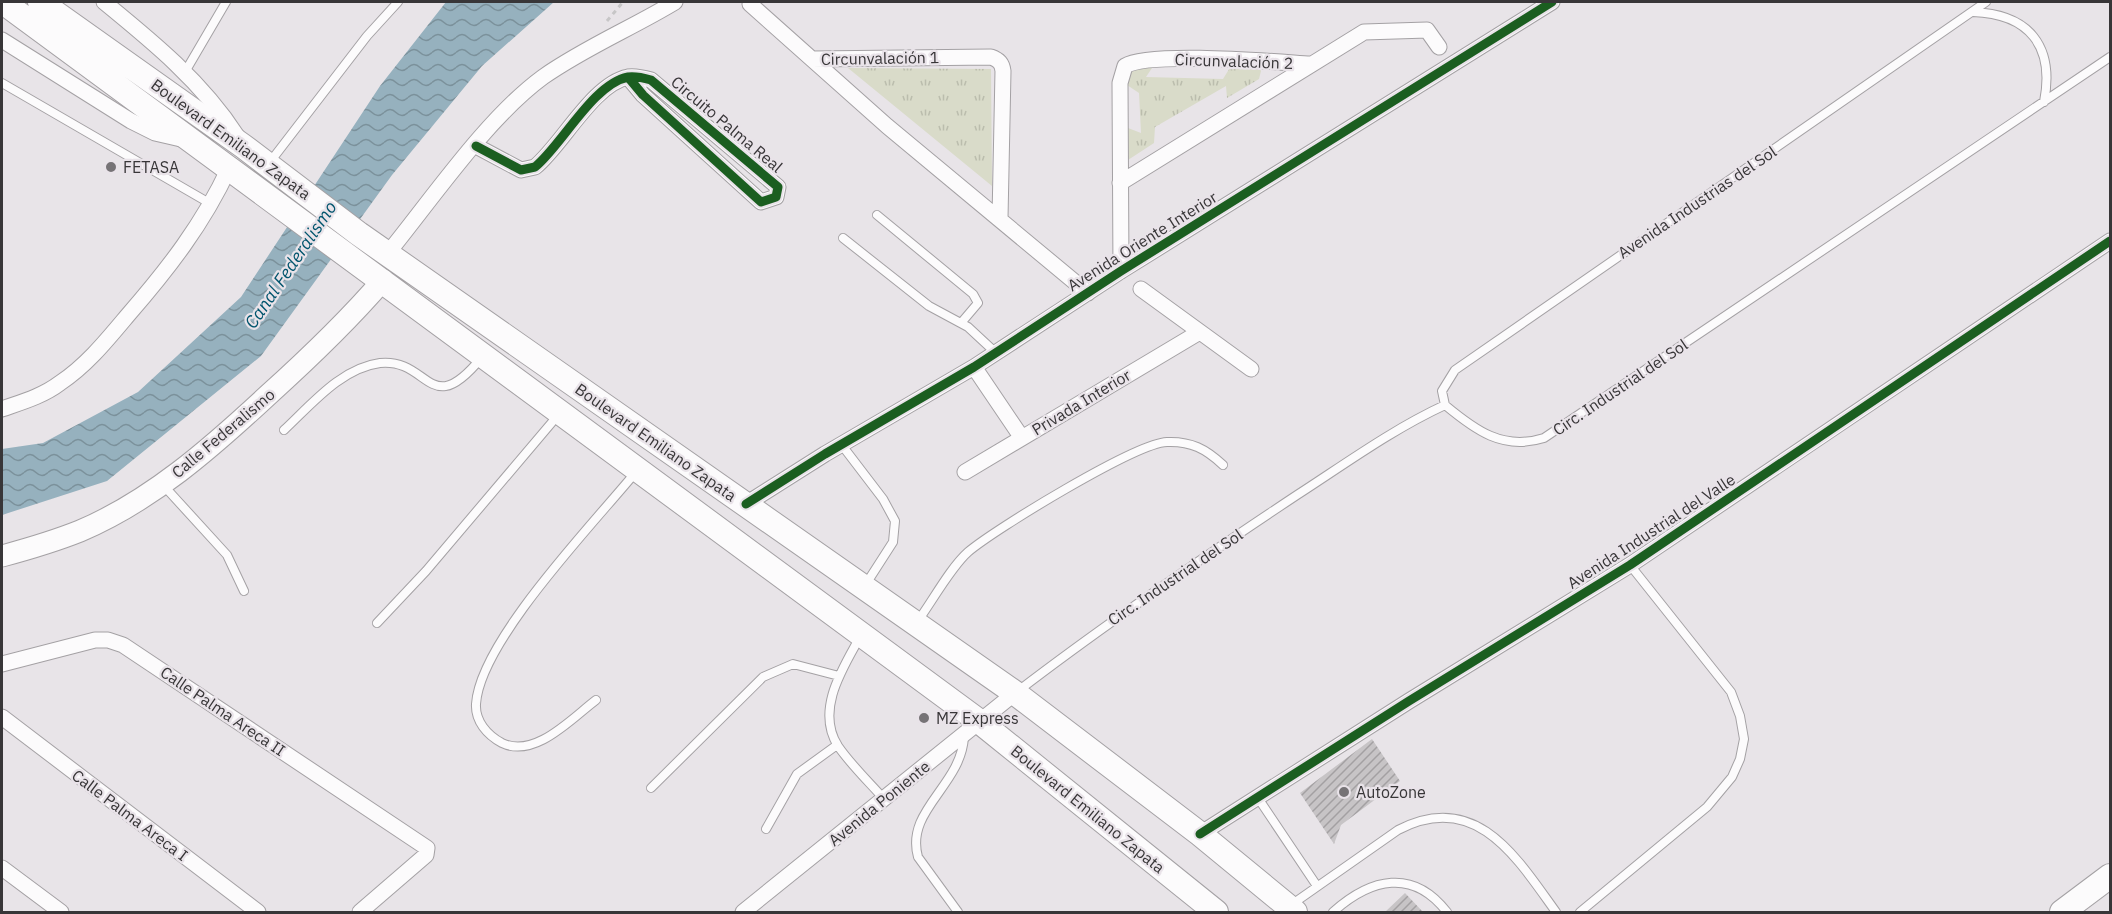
<svg xmlns="http://www.w3.org/2000/svg" width="2112" height="914" viewBox="0 0 2112 914" font-family="'IBM Plex Sans',sans-serif">
	<defs>
		<pattern id="park-tufts" width="24" height="20" patternUnits="userSpaceOnUse" patternTransform="scale(1.5)"><rect width="24" height="20" fill="#d9dbc9"/><path d="M3 7l-1-3M5 7V3M7 7l1-3M15 17l-1-3M17 17v-4M19 17l1-3" fill="none" stroke="#bbbdad"/></pattern>
		<pattern id="water-waves" width="16" height="10" patternUnits="userSpaceOnUse" patternTransform="scale(1.5)"><rect width="16" height="10" fill="#96b1be"/><path d="M0 5q4-4 8 0t8 0" fill="none" stroke="#7b919b"/></pattern>
		<pattern id="building-hatch" width="6" height="6" patternUnits="userSpaceOnUse" patternTransform="scale(1.5)"><rect width="6" height="6" fill="#c7c4c6"/><path d="M-1 1l2-2M0 6l6-6M5 7l2-2" fill="none" stroke="#a3a0a2"/></pattern>
	</defs>
	<rect width="100%" height="100%" fill="#e8e4e8"/>
	<path fill="url(#park-tufts)" d="M1154,65L1146,77L1223,79L1231,66L1258,65L1261,71L1259,79L1227,98L1226,86L1155,127L1154,143L1128,160V128L1141,133L1139,93L1127,85V66Z
		M848,68L991,69L992,186Z"/>
	<path fill="url(#water-waves)" d="M446,2H554L482,66L392,175L261,356L107,481L2,515V449L43,443L138,392L241,297L380,86Z"/>
	<path fill="url(#building-hatch)" d="M1372,739L1400,781L1341,825L1334,844L1300,793Z
		M1405,893L1423,912H1385Z"/>
	<g fill="none" stroke-linecap="round" stroke-linejoin="round">
		<g stroke="#a4a1a4" stroke-width="10">
			<path id="service" d="M1973,12C2029,14 2055,46 2044,102
				M185,72L226,2
				M2,83L211,204
				M270,162L367,36L398,2
				M877,215L973,294L978,303L961,323
				M843,238L929,306L968,327L996,353
				M1445,405C1475,430 1503,451 1544,438L2110,57
				M1445,405L1442,391L1455,370L1986,2
				M284,430C311,405 341,368 380,363C430,358 429,422 482,357
				M841,444L883,499L895,521L893,542L866,584
				M164,486L227,555L244,591
				M917,622C932,602 950,568 968,552C995,529 1136,443 1167,442C1191,441 1206,449 1223,465
				M377,623L426,571L559,414
				M860,637C843,668 815,710 838,746C851,765 869,782 884,799
				M1018,691C1108,622 1202,558 1297,495C1345,464 1393,429 1445,405
				M596,700C572,718 535,759 502,743C487,735 475,721 476,704C480,641 594,523 635,473
				M651,788L763,677L793,664L839,676
				M1258,798L1317,886
				M766,829L797,774L837,745
				M1291,905L1398,830C1476,789 1517,858 1556,912
				M958,912L918,857C905,810 961,786 964,737
				M1333,912C1371,878 1413,868 1447,912
				M1580,912L1707,807L1732,777L1740,759L1744,739L1740,716L1731,692L1630,565"/>
		</g>
		<g stroke="#a4a1a4" stroke-width="17">
			<path id="minor" d="M104,2C153,42 202,82 237,136
				M750,4L887,126L1088,293
				M2,40L131,121L155,133L181,139
				M812,59L991,57C999,60 1002,63 1003,71L1000,218
				M476,146L521,170L535,167C562,145 593,84 628,77C635,76 644,78 651,80L778,187L776,197L761,202L643,95L628,77
				M1120,183L1364,32L1427,30L1439,47
				M388,253C432,199 487,118 543,77C584,48 632,28 675,2
				M1121,271L1120,83L1125,66C1149,51 1276,62 1310,64
				M1141,289L1251,369
				M974,367L1022,438
				M2,409C22,402 43,396 60,383C87,365 107,340 128,315C168,269 203,224 229,168
				M965,472L1198,333
				M746,504L825,454L974,367L1121,271L1552,2
				M2,664L95,640H108L123,645L427,848L426,855L360,912
				M2,717L258,912
				M1200,834L1409,701L1630,565L2110,241
				M2,868L61,912
				M743,912L1015,693"/>
		</g>
		<g stroke="#a4a1a4" stroke-width="23">
			<path id="secondary" d="M2,556C28,549 55,541 80,531C151,501 211,448 267,396C308,359 347,322 383,280"/>
		</g>
		<g stroke="#a4a1a4" stroke-width="26">
			<path id="primary" d="M3,2L980,722L1216,912
				M40,2L243,146L359,234L1015,693L1200,834L1295,912
				M2062,912L2110,876"/>
		</g>
		<path stroke="#c7c6c7" stroke-width="3" stroke-dasharray="4.5 4.5" stroke-linecap="butt" d="M607,21L623,2"/>
		<use href="#service" stroke="#fcfbfc" stroke-width="8"/>
		<use href="#minor" stroke="#fcfbfc" stroke-width="15"/>
		<use href="#secondary" stroke="#fcfbfc" stroke-width="21"/>
		<use href="#primary" stroke="#fcfbfc" stroke-width="24"/>
		<g stroke="#e9e3e9" stroke-width="13">
			<path id="cycleway" d="M476,146L521,170L535,167C562,145 593,84 628,77C635,76 644,78 651,80L778,187L776,197L761,202L643,95L628,77
				M746,504L825,454L974,367L1121,271L1552,2
				M1200,834L1409,701L1630,565L2110,241"/>
		</g>
		<use href="#cycleway" stroke="#1b5e20" stroke-width="9"/>
	</g>
	<g fill="#767376" stroke="#e9e3e9" stroke-width="2">
		<circle cx="111" cy="167" r="6"/>
		<circle cx="924" cy="718" r="6"/>
		<circle cx="1344" cy="792" r="6"/>
	</g>
	<g text-anchor="middle" stroke-width="4.5" stroke-linejoin="round" paint-order="stroke">
		<g font-size="16" fill="#383638" stroke="#e9e3e9">
			<text transform="translate(880 58) rotate(-1)" y="6">Circunvalación 1</text>
			<text transform="translate(1234 61) rotate(2)" y="6">Circunvalación 2</text>
			<text transform="translate(727 124) rotate(40)" y="6">Circuito Palma Real</text>
			<text transform="translate(231 139) rotate(36)" y="6">Boulevard Emiliano Zapata</text>
			<text transform="translate(1697 202) rotate(-34)" y="6">Avenida Industrias del Sol</text>
			<text transform="translate(1142 241) rotate(-32)" y="6">Avenida Oriente Interior</text>
			<text transform="translate(1620 387) rotate(-34)" y="6">Circ. Industrial del Sol</text>
			<text transform="translate(1081 402) rotate(-31)" y="6">Privada Interior</text>
			<text transform="translate(223 433) rotate(-40)" y="6">Calle Federalismo</text>
			<text transform="translate(656 442) rotate(35)" y="6">Boulevard Emiliano Zapata</text>
			<text transform="translate(1651 531) rotate(-33)" y="6">Avenida Industrial del Valle</text>
			<text transform="translate(1175 577) rotate(-34)" y="6">Circ. Industrial del Sol</text>
			<text transform="translate(223 711) rotate(34)" y="6">Calle Palma Areca II</text>
			<text transform="translate(879 803) rotate(-39)" y="6">Avenida Poniente</text>
			<text transform="translate(1088 809) rotate(39)" y="6">Boulevard Emiliano Zapata</text>
			<text transform="translate(130 815) rotate(37)" y="6">Calle Palma Areca I</text>
		</g>
		<g font-size="16" fill="#383638" stroke="#e9e3e9" text-anchor="start">
			<text x="123" y="173">FETASA</text>
			<text x="936" y="724">MZ Express</text>
			<text x="1356" y="798">AutoZone</text>
		</g>
		<g font-size="18" font-style="italic" fill="#00546d" stroke="#e9e3e9">
			<text transform="translate(291 265) rotate(-56)" y="6">Canal Federalismo</text>
		</g>
	</g>
	<rect width="2112" height="914" fill="none" stroke="#383638" stroke-width="6"/>
</svg>
